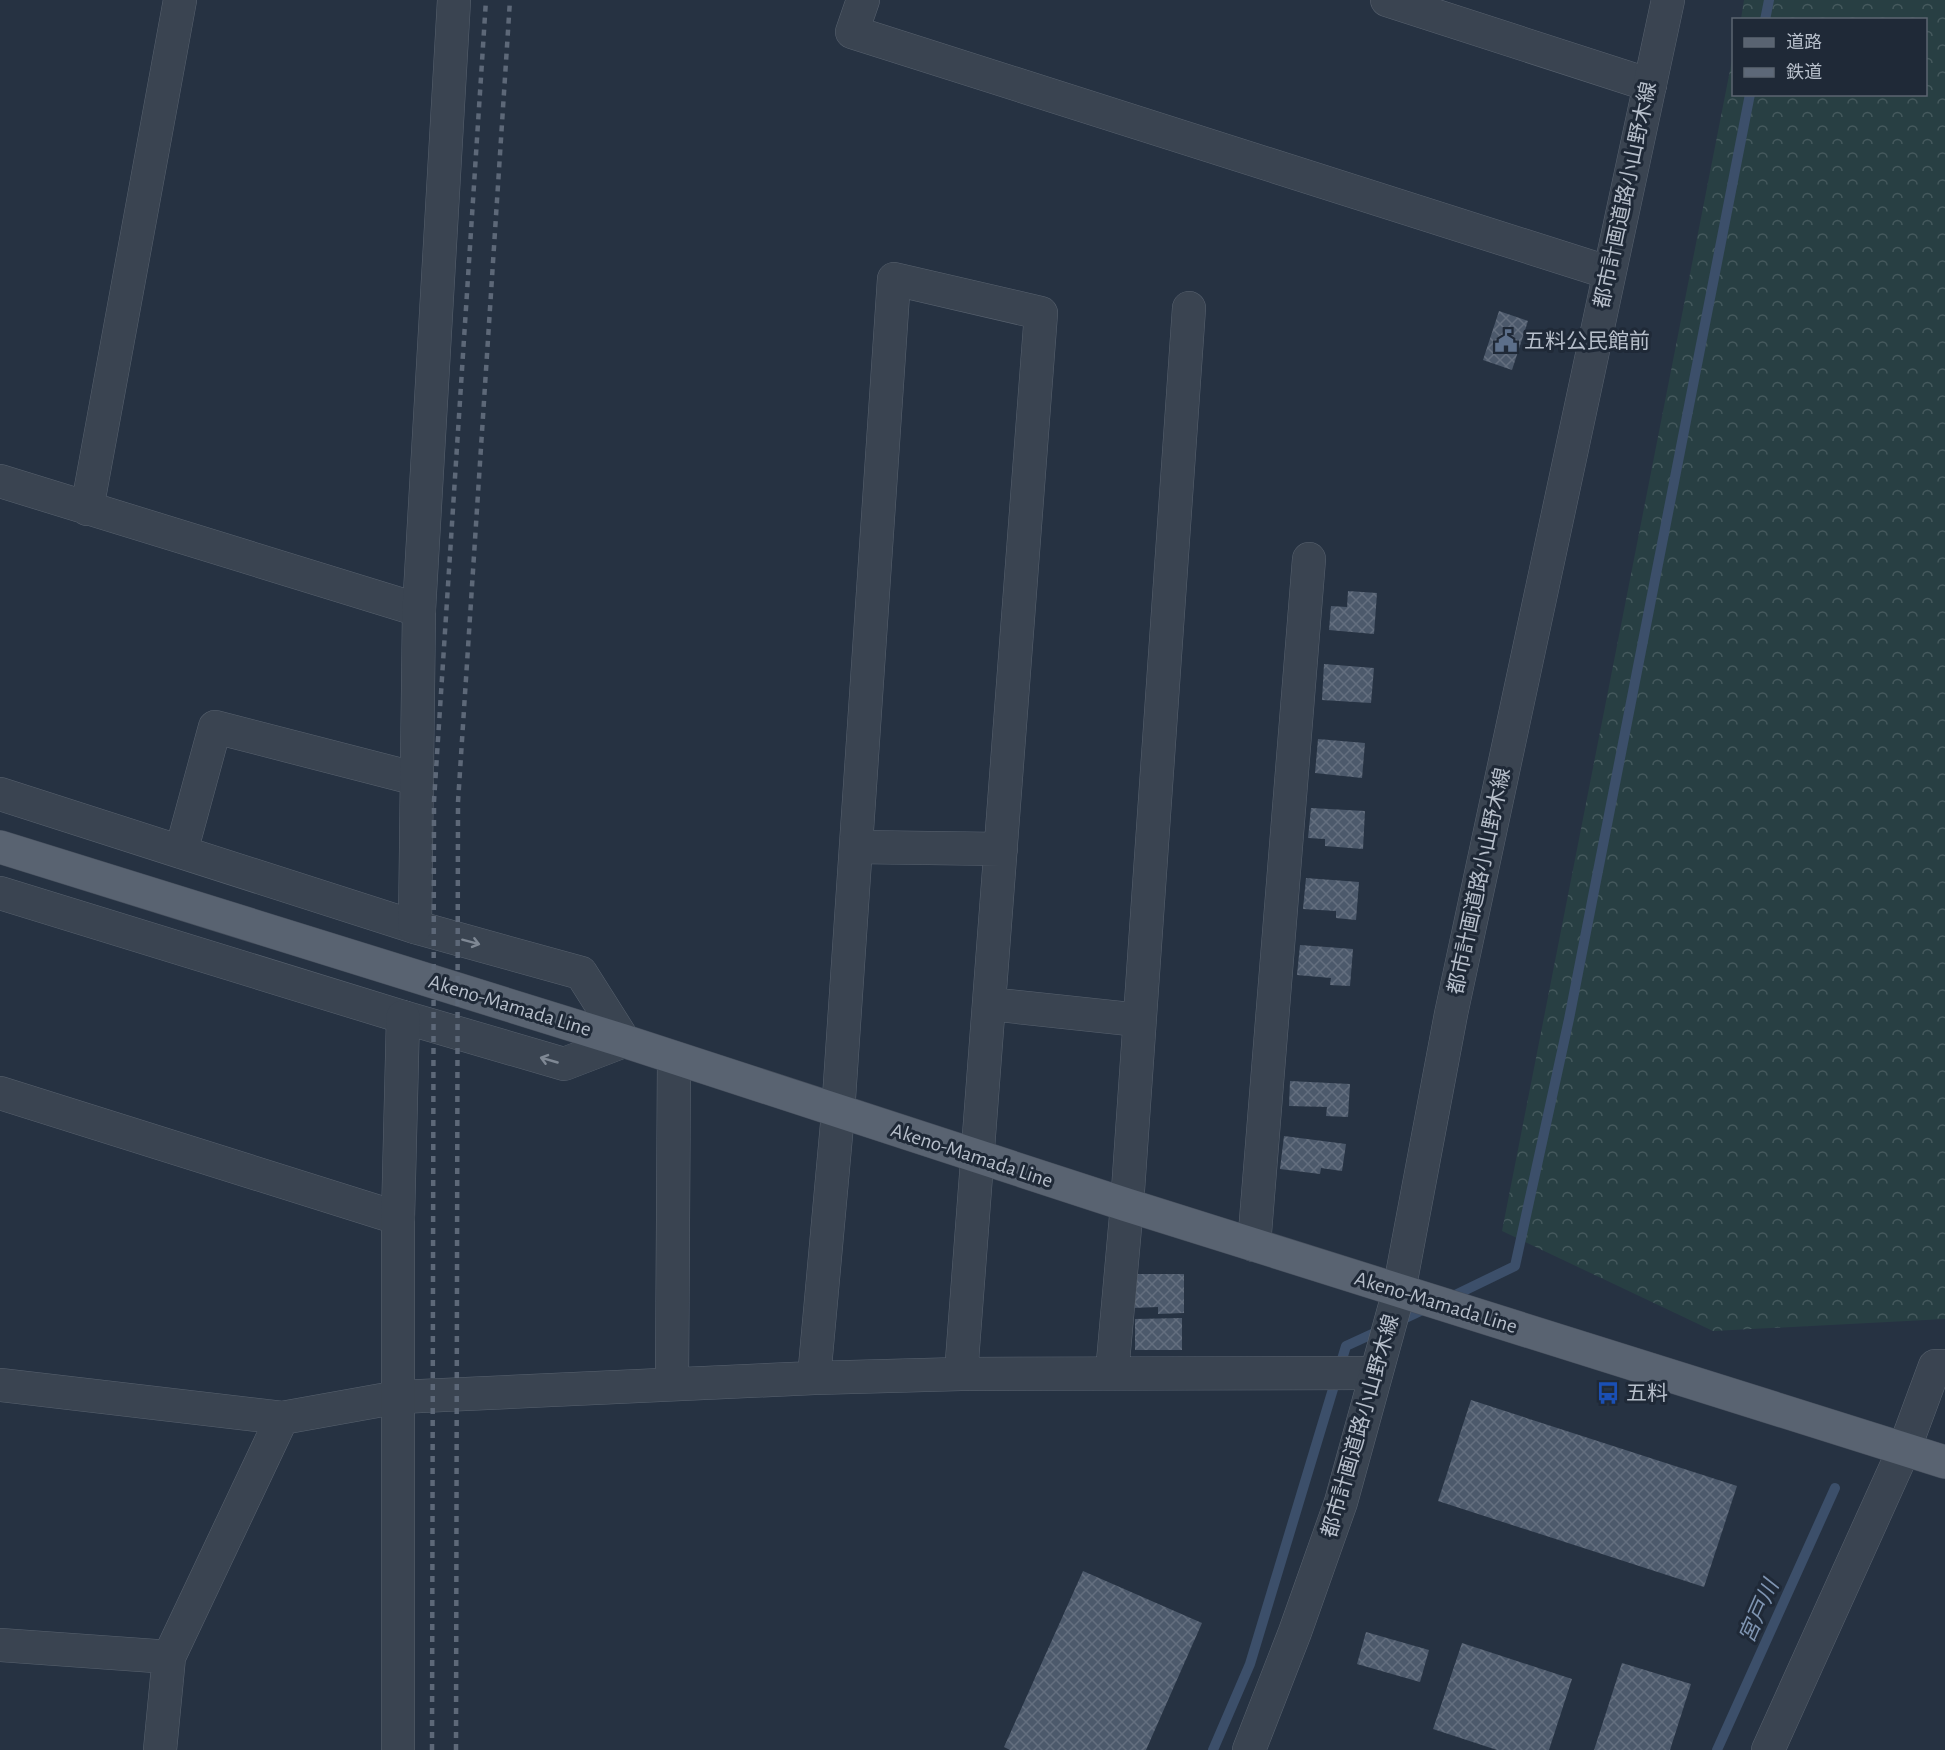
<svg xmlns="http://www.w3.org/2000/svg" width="1945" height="1750" viewBox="0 0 1945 1750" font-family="'Alegreya Sans','Noto Sans JP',sans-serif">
	<defs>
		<pattern id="forest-crowns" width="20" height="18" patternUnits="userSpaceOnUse" patternTransform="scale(1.5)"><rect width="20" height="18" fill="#283f43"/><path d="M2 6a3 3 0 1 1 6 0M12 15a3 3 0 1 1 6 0" fill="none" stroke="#45595d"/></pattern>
		<pattern id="building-cross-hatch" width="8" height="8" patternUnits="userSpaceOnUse" patternTransform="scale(1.5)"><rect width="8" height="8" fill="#4c596b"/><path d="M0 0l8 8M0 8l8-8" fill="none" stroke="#646f7f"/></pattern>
	</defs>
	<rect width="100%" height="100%" fill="#263242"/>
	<path fill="url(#forest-crowns)" d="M1744,0H1945V1319L1713,1331L1502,1231L1733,55L1734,94H1926V20L1741,19Z"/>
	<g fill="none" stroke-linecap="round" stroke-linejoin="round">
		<path stroke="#3c4f6a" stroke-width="10" d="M1765,20L1769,0
			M1449,1298L1515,1266L1569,1019L1750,94
			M1397,1322L1429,1307
			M1213,1750L1250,1664L1346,1346L1383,1329
			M1717,1750L1835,1488"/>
	</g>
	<path fill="url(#building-cross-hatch)" d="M1499,311L1528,321L1512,370L1483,360Z
		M1348,591L1377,593L1374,634L1329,630L1331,606L1347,607Z
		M1324,664L1374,668L1371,703L1322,700Z
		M1318,739L1365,743L1362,778L1315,773Z
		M1311,808L1365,811L1363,849L1325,846V839L1308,838Z
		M1306,878L1359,882L1356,920L1336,918V911L1303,909Z
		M1300,945L1353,949L1350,986L1330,985L1331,978L1297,975Z
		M1290,1081L1350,1084L1348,1117L1326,1116L1327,1107L1289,1106Z
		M1284,1136L1346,1144L1342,1171L1321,1168L1320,1174L1280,1169Z
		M1132,1274H1184V1313L1158,1314V1307L1132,1308Z
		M1182,1318V1350H1135V1319Z
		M1471,1400L1737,1486L1704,1587L1438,1501Z
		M1083,1571L1202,1623L1146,1750H1010L1004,1747Z
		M1366,1632L1429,1650L1420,1682L1357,1664Z
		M1462,1643L1572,1679L1549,1750H1497L1433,1729Z
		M1622,1663L1691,1684L1670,1750H1594Z"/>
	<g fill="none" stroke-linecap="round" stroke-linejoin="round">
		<g stroke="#58626f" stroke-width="34">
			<path id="minor" d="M863,0L852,32L1607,272
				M1387,0L1650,85
				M0,481L419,610
				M87,509L180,0
				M0,794L415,927L581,973L624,1041L564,1064L403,1017L0,893
				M856,847L1001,849
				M181,852L215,727L417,779
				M990,1004L1139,1020
				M0,1093L398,1218
				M1254,1245L1309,559
				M1112,1373L1127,1205L1189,308
				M814,1378L838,1113L894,279L1041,313L961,1374
				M672,1384L674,1058
				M0,1385L282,1418L399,1397L814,1378L961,1374L1376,1373
				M1905,1447L1935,1366H1945
				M0,1645L169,1657
				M160,1750L169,1657L282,1418"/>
		</g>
		<g stroke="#58626f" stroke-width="34">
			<path id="tertiary" d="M415,927L419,610L454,0
				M398,1750V1218L403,1017
				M1249,1750L1295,1632L1341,1502L1399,1291L1451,1014L1668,0
				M1768,1750L1905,1447"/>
		</g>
		<g stroke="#444d5b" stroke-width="34">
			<path id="primary" d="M0,847L624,1041L1127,1205L1945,1462"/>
		</g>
		<use href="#minor" stroke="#3a4451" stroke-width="33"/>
		<use href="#tertiary" stroke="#3a4451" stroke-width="33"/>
		<use href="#primary" stroke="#596371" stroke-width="33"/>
		<path stroke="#5d6878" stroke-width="4.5" stroke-dasharray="6 6" stroke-linecap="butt" d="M432,1750L434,801L486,0
			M456,1750L458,802L510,0"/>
	</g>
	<defs><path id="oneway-shaft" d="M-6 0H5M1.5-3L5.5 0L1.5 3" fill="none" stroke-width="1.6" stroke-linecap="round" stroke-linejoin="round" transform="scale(1.5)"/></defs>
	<g stroke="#7f8894">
		<use href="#oneway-shaft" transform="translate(471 942) rotate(15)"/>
		<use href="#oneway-shaft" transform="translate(549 1060) rotate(-164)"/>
	</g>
	<defs>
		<g id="civic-bare" transform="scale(1.8)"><path d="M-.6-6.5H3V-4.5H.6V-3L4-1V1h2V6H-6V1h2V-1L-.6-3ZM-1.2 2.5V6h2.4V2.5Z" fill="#5c6f8a" stroke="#1f2937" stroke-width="2.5" paint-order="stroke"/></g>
		<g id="bus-bare" transform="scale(1.8)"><path d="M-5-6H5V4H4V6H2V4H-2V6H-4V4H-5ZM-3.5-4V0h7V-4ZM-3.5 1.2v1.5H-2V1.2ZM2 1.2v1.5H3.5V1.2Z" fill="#1a4fb4" stroke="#1f2937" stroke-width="2.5" paint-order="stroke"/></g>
	</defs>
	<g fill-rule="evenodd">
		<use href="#civic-bare" x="1506" y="341"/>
		<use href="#bus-bare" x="1608" y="1393"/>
	</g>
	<g text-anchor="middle" stroke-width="6" stroke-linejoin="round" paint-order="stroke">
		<g font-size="21" fill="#b7bfcb" stroke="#1f2937">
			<text transform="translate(1625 195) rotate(-78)" y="7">都市計画道路小山野木線</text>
			<text transform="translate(1479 881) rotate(-78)" y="7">都市計画道路小山野木線</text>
			<text transform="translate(510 1005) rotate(17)" y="7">Akeno-Mamada Line</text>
			<text transform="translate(972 1155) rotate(18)" y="7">Akeno-Mamada Line</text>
			<text transform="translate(1436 1302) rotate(17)" y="7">Akeno-Mamada Line</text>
			<text transform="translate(1360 1426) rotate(-74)" y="7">都市計画道路小山野木線</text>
		</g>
		<g font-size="21" fill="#b7bfcb" stroke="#1f2937" text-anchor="start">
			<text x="1524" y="348">五料公民館前</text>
			<text x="1626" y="1400">五料</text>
		</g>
		<g font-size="22" font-style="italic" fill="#7f95b2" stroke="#1f2937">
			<text transform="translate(1758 1611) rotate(-66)" y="8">宮戸川</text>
		</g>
	</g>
	<rect x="1732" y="18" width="195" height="78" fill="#1f2937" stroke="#5c6572" stroke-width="1.5"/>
	<rect x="1744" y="38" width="30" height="9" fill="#596371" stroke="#5c6572" stroke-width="1.5"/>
	<text x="1786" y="48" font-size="18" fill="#b7bfcb">道路</text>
	<rect x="1744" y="68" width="30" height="9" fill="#5d6878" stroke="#5c6572" stroke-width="1.5"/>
	<text x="1786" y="78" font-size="18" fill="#b7bfcb">鉄道</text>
</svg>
